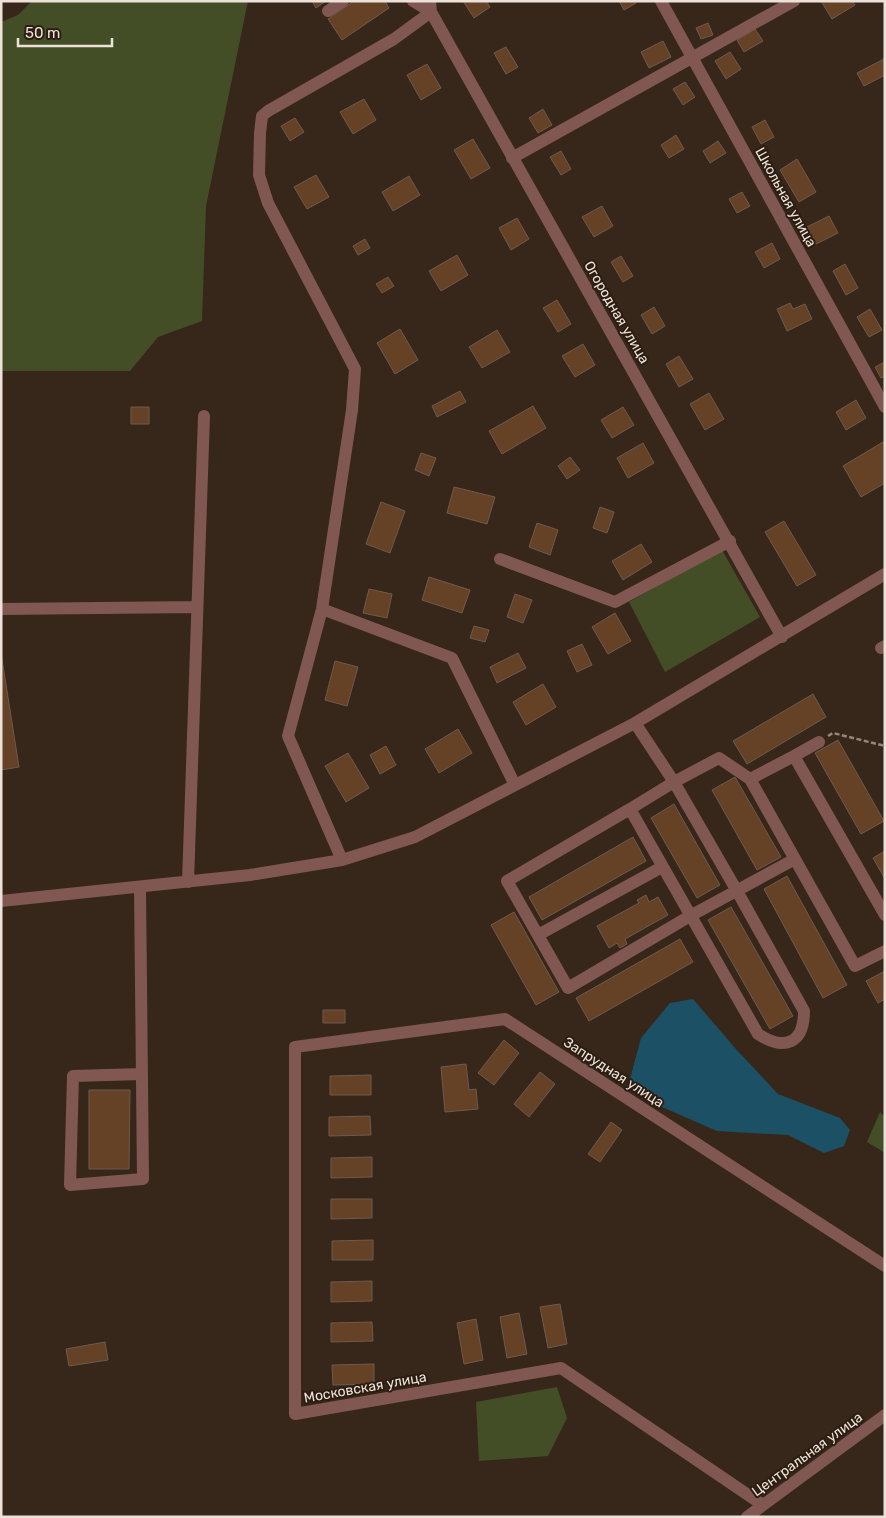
<svg xmlns="http://www.w3.org/2000/svg" width="886" height="1518" viewBox="0 0 886 1518" font-family="Rubik,sans-serif">
	<rect width="100%" height="100%" fill="#37261a"/>
	<path fill="#434e26" d="M32,1H248L206,206L202,321L158,337L130,371H1V22L18,15Z
		M722,550L760,617L665,672L629,602Z
		M880,1112L885,1117V1153L867,1142Z
		M557,1387L567,1418L548,1456L479,1461L476,1402Z"/>
	<path fill="#1c5165" d="M693,999L735,1048L778,1094L840,1118L850,1130L844,1146L824,1153L788,1135L717,1131L646,1100L630,1079L641,1038L670,1003Z"/>
	<path fill="#654126" stroke="#6e5b4d" d="M312,1H326L316,8Z
		M354,1H385L389,8L342,40L328,19Z
		M463,1H486L490,7L474,18Z
		M619,1H635L636,3L624,10Z
		M821,1H852L855,5L832,19Z
		M708,23L713,35L701,39L696,28Z
		M755,29L763,41L744,52L737,40Z
		M663,41L671,57L649,68L641,52Z
		M506,47L518,67L506,74L494,53Z
		M730,52L741,69L726,79L715,61Z
		M884,59L885,75L864,86L857,73Z
		M427,64L441,88L421,100L407,75Z
		M685,82L695,97L683,105L673,89Z
		M364,99L376,120L353,134L340,112Z
		M543,109L552,125L538,133L529,118Z
		M295,118L304,132L290,141L281,126Z
		M765,120L774,137L761,144L752,127Z
		M676,135L684,149L669,158L661,145Z
		M473,139L490,168L471,179L454,150Z
		M718,141L726,153L710,163L703,151Z
		M561,151L571,169L561,175L550,157Z
		M797,159L816,192L799,202L780,170Z
		M316,175L329,197L307,209L294,187Z
		M409,176L420,195L393,211L382,192Z
		M742,192L750,206L737,213L729,199Z
		M602,206L613,226L594,237L582,217Z
		M829,216L838,233L816,244L807,227Z
		M517,218L529,239L511,250L499,228Z
		M365,239L370,248L358,255L353,246Z
		M772,243L780,259L764,268L755,252Z
		M457,255L468,275L441,291L429,271Z
		M621,256L633,276L623,282L611,262Z
		M845,264L858,288L846,295L833,271Z
		M388,277L394,286L382,293L376,284Z
		M557,300L571,324L558,332L543,308Z
		M790,303L793,309L805,304L812,319L787,331L777,309Z
		M654,307L665,326L652,334L641,315Z
		M870,309L882,330L869,337L857,317Z
		M400,329L418,360L395,374L377,343Z
		M497,330L510,352L482,368L469,347Z
		M583,344L595,365L575,377L562,356Z
		M679,356L693,379L679,387L666,364Z
		M885,362V376L881,378L875,367Z
		M460,391L466,402L437,417L432,406Z
		M709,393L724,419L705,430L690,404Z
		M856,400L866,418L846,430L836,412Z
		M533,406L546,428L502,454L489,431Z
		M131,407H149V424H131Z
		M623,407L634,425L612,438L601,420Z
		M883,442L885,445V483L861,497L843,466Z
		M643,443L654,463L628,478L617,458Z
		M421,453L436,458L429,476L415,470Z
		M570,457L580,470L567,479L558,466Z
		M454,487L495,497L487,524L447,513Z
		M381,502L405,511L390,553L366,544Z
		M600,507L614,512L607,533L593,528Z
		M784,521L816,575L797,586L765,532Z
		M537,523L558,530L550,555L529,547Z
		M641,544L652,562L623,580L612,561Z
		M429,577L470,590L462,613L422,600Z
		M369,589L392,594L387,618L363,613Z
		M515,594L532,600L523,623L507,617Z
		M615,613L631,641L608,654L592,627Z
		M474,626L489,630L485,642L470,638Z
		M582,644L592,665L577,672L567,651Z
		M1,653L19,767L1,770Z
		M518,653L526,668L497,683L490,667Z
		M335,661L358,667L347,706L325,700Z
		M543,684L556,707L526,725L513,702Z
		M813,694L826,717L747,764L733,741Z
		M458,729L472,753L439,773L425,749Z
		M838,740L884,821L861,834L815,753Z
		M386,746L396,765L380,774L370,755Z
		M348,753L369,788L346,802L325,766Z
		M735,777L781,857L757,870L712,790Z
		M674,804L720,885L697,898L651,818Z
		M633,837L646,861L542,920L529,897Z
		M885,851V879L873,858Z
		M787,876L847,985L823,998L764,889Z
		M646,895L649,902L658,897L668,915L625,939L627,944L620,948L617,943L609,948L597,926L639,903L637,900Z
		M731,907L793,1016L770,1029L708,920Z
		M514,912L559,992L536,1005L491,925Z
		M680,939L693,962L589,1021L576,998Z
		M885,971V999L878,1003L866,981Z
		M323,1010H345V1023H323Z
		M504,1040L519,1053L494,1085L478,1073Z
		M466,1064L469,1090L476,1089L478,1109L445,1112L441,1067Z
		M540,1072L555,1084L529,1117L514,1104Z
		M371,1075V1095H330V1076Z
		M89,1090H130L129,1169H89Z
		M370,1116L371,1135L329,1136V1117Z
		M611,1122L622,1130L600,1162L588,1154Z
		M372,1157V1177L331,1178V1158Z
		M331,1199H372V1218L331,1219Z
		M373,1240V1260H332V1241Z
		M372,1281V1301L331,1302V1282Z
		M560,1304L567,1344L548,1348L540,1307Z
		M519,1313L527,1354L507,1358L500,1317Z
		M476,1319L483,1360L464,1364L457,1323Z
		M372,1322L373,1341L331,1342V1323Z
		M105,1342L108,1360L69,1366L66,1349Z
		M374,1364V1384L333,1385L332,1365Z"/>
	<g fill="none" stroke-linecap="round" stroke-linejoin="round">
		<path stroke="#95877d" stroke-width="2.5" stroke-dasharray="5 2.5" stroke-linecap="butt" d="M828,736L833,733L885,746"/>
		<path stroke="#805751" stroke-width="12" d="M430,1L431,12L782,637
			M661,1L885,407
			M328,11L343,1
			M512,158L794,1
			M500,559L615,602L730,541
			M1,609L197,607
			M322,609L452,658L515,785
			M881,648L885,646
			M635,723L674,782L719,758L750,779L855,966L885,951
			M794,756L819,742
			M750,779L794,756L885,915
			M674,782L737,891L804,1011C804,1044 784,1051 758,1034L630,809Z
			M630,809L507,881L568,988L690,916L795,859
			M342,860L288,736L322,609L352,410L355,369L268,203L259,175L260,133L262,116L268,111L394,39L431,12L413,1
			M188,882L204,416
			M140,887L143,1179L70,1185L73,1076L142,1074
			M1,901L250,875L342,860L415,837L635,723L885,574
			M538,935L662,867
			M763,1505L561,1368L295,1414V1047L505,1019L885,1266
			M747,1517L885,1415"/>
	</g>
	<g text-anchor="middle" stroke-width="4" stroke-linejoin="round" paint-order="stroke">
		<g font-size="14" fill="#ede2da" stroke="#2c1d11">
			<text transform="translate(786 197) rotate(61)" y="5">Школьная улица</text>
			<text transform="translate(617 312) rotate(60)" y="5">Огородная улица</text>
			<text transform="translate(614 1072) rotate(33)" y="5">Запрудная улица</text>
			<text transform="translate(365 1387) rotate(-10)" y="5">Московская улица</text>
			<text transform="translate(807 1454) rotate(-36)" y="5">Центральная улица</text>
		</g>
	</g>
	<rect width="886" height="1518" fill="none" stroke="#ede2da" stroke-width="5"/>
	<path d="M18 38v8h94v-8" fill="none" stroke="#ede2da" stroke-width="2.5"/>
	<text x="25" y="38" font-size="15" fill="#ede2da" stroke="#2c1d11" stroke-width="4" paint-order="stroke">50 m</text>
</svg>
